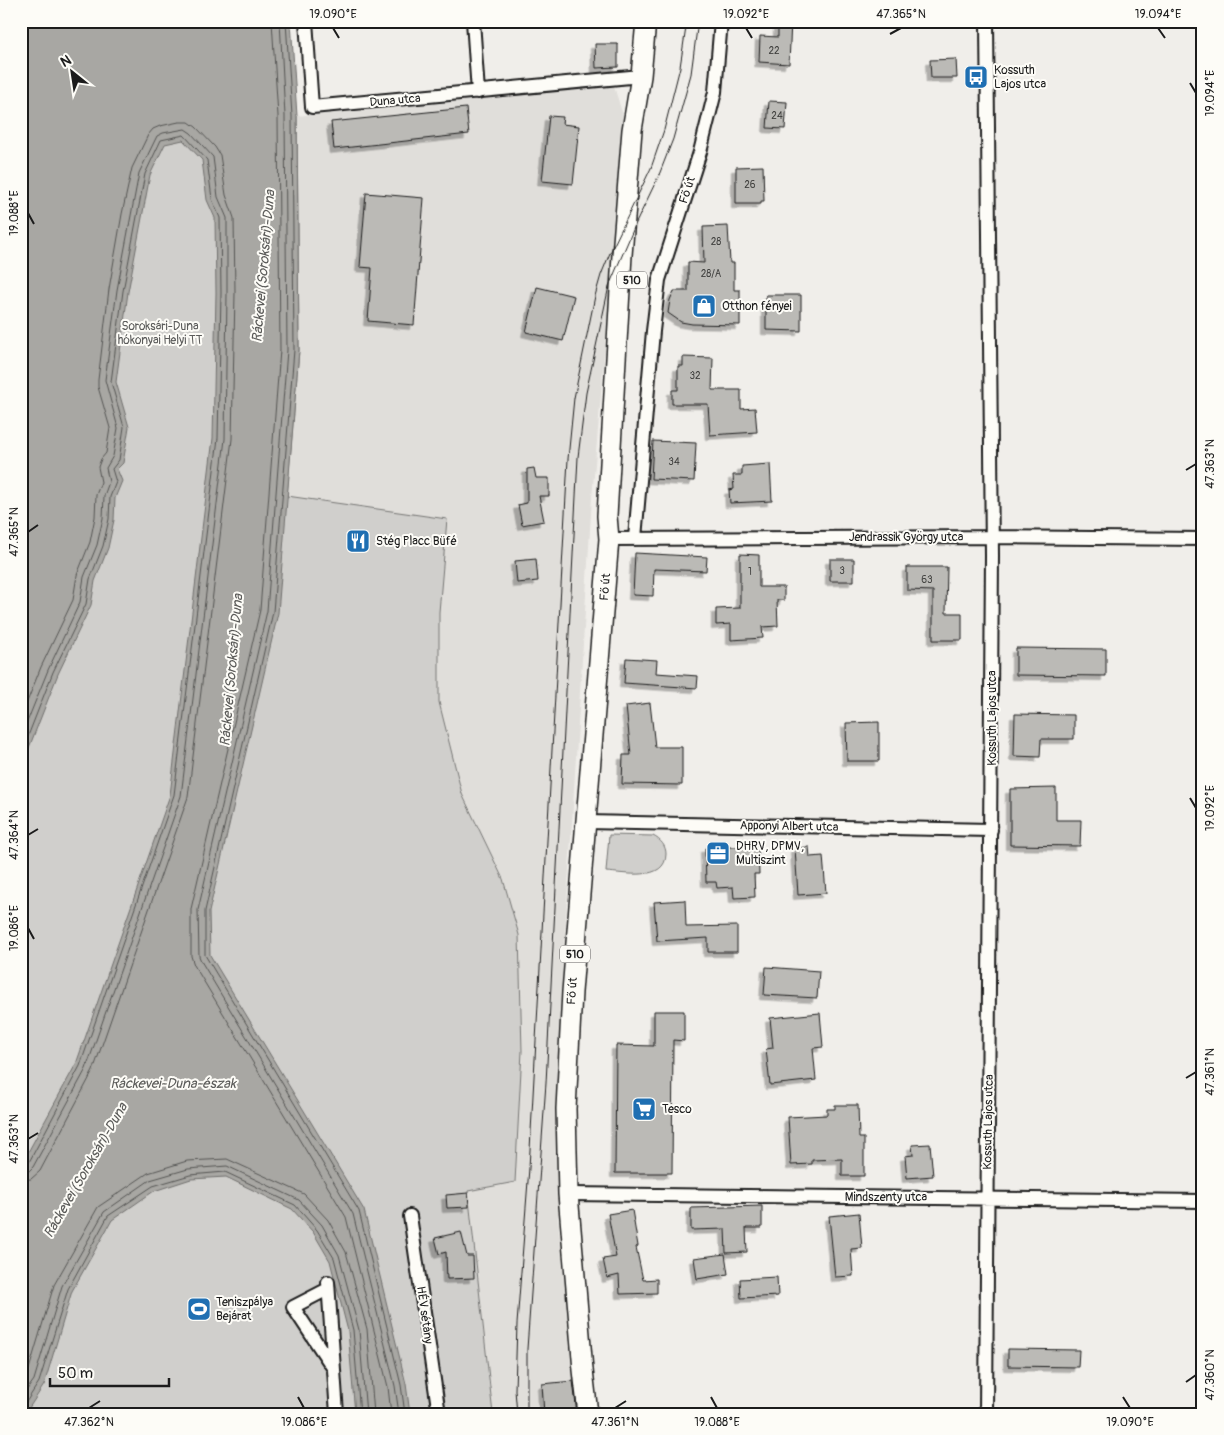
<svg xmlns="http://www.w3.org/2000/svg" width="1224" height="1435" viewBox="0 0 1224 1435" font-family="Pangolin,sans-serif">
	<defs>
		<filter id="shadow"><feDropShadow dx="-4.5" dy="4.5" stdDeviation="0" flood-color="#0004"/></filter>
	</defs>
	<rect width="100%" height="100%" fill="#f0eeea"/>
	<filter id="ink" filterUnits="userSpaceOnUse"><feTurbulence type="fractalNoise" baseFrequency=".02" numOctaves="2"/><feDisplacementMap in="SourceGraphic" scale="10" xChannelSelector="R" yChannelSelector="G"/><feConvolveMatrix kernelMatrix="1 2 1 2 8 2 1 2 1" color-interpolation-filters="sRGB"/></filter>
	<g filter="url(#ink)">
		<path fill="#e0deda" d="M613,83L625,122L592,498L561,1000L558,1219L580,1414H493L468,1191L515,1182L503,879L462,794L439,702V612L287,496L299,350L297,116Z"/>
		<path fill="#d0cfcc" stroke="#767674" d="M21,21L297,116L299,350L287,496L447,519L439,612V702L462,794L503,879L519,935L522,1051L515,1182L468,1191L493,1414H21Z
			M609,835L653,836C661,840 666,846 666,854C666,882 624,873 606,872Z"/>
		<path fill="#a8a7a3" stroke="#706f6d" d="M21,21H291L297,116L299,350L278,613L209,912L210,955L364,1210L406,1384L410,1414H355L348,1331L330,1261L313,1232L292,1209L226,1177L191,1179L154,1191L112,1220L72,1291L44,1385L25,1414H21V1165L76,1064L170,795L213,438L216,293L215,218L207,200L202,160L183,140L165,144L150,175L128,292L116,382L129,427L123,463L117,469L122,481L115,498L114,520L108,548L95,581L91,605L58,674L21,768Z"/>
		<g fill="none" stroke-linecap="round" stroke-linejoin="round">
			<path stroke="#545452" stroke-width="1" d="M272,21L278,116L280,350L260,610L191,909V956L194,965L346,1217L388,1387L391,1414
				M280,21L285,116L287,350L267,611L198,910L199,956L201,961L353,1214L395,1386L399,1414
				M286,21L292,116L294,350L273,612L205,911V955L359,1211L401,1385L405,1414
				M21,717L41,667L73,600L77,575L90,542L95,517L96,495L101,482L98,467L101,459L106,453L110,428L98,387V380L109,289L122,214L132,168L148,135L153,129L160,126L179,122H189L196,127L215,147L220,155L226,195L234,218L235,293L232,439L188,797L93,1071L40,1171L31,1179L21,1180
				M21,737L48,670L80,602L84,577L97,545L103,518L104,496L109,482L106,468L113,456L118,428L105,380L117,290L139,173L157,136L163,133L185,129L191,133L213,157L218,197L227,218V293L225,439L181,796L86,1069L33,1167L28,1172L21,1173
				M21,754L53,672L86,604L90,579L103,546L109,519L110,497L116,482L112,469L119,460L124,427L111,382L123,291L145,174L161,140L184,135L207,160L212,199L220,218L221,293L218,438L174,795L80,1066L28,1164L21,1167
				M21,1385L27,1376L54,1285L98,1207L148,1173L187,1161L227,1159L304,1194L328,1220L346,1252L367,1329L374,1414
				M21,1398L34,1380L62,1286L104,1212L150,1180L188,1169L227,1166L299,1200L322,1225L339,1255L359,1330L366,1414
				M21,1410L39,1382L68,1289L108,1216L153,1186L190,1175L225,1172L295,1205L317,1230L334,1258L353,1330L360,1414"/>
		</g>
		<path fill="#bbbab6" stroke="#1c1c1c" filter="url(#shadow)" d="M778,21H791L789,64L759,62L760,36L778,37Z
			M595,44H618V67L596,68Z
			M956,59L957,78H931L930,60Z
			M769,101L787,102L785,129L767,128Z
			M466,108L469,134L334,149L331,122Z
			M549,116L563,117L562,124L579,126L573,184L542,181Z
			M763,166L764,201H761V204H736V167Z
			M366,193L424,198L414,325L368,321L372,268L360,267Z
			M728,226L730,263H734V290H740V325L692,324L681,322L668,313L670,300L674,291H688V262L704,263L703,227Z
			M537,287L574,296L563,341L526,332Z
			M766,295H801V331L766,330Z
			M683,357L713,358L712,390H741V409L755,408L757,432L710,435L708,404H672V390H678V366H683Z
			M653,441L696,443L694,481L651,479Z
			M770,464L772,501L730,503L729,490L734,489L733,475H742V466Z
			M534,468L536,478H549V496H539L544,521L522,525L518,505L527,503V469Z
			M635,553L707,557L706,571L654,569L653,596L633,595Z
			M740,554L759,555V587H784V600H777L778,626L762,627L763,638L731,640V624L716,625V609L740,608Z
			M536,559L538,581L517,583L515,561Z
			M830,559H854V581H830Z
			M907,567H947L946,613H962V640H933V591L907,590Z
			M1016,648L1106,649V676L1016,675Z
			M626,658L657,660L656,673L698,676L697,688L624,683Z
			M650,703L655,747H682V785L622,784L623,755H631L626,706Z
			M1015,714L1074,715V739H1041L1040,757L1014,756Z
			M879,722V761H847L846,723Z
			M1056,788V820H1081L1080,846L1010,845V789Z
			M758,846L759,874H754L755,897L734,898L733,887L717,888L716,882H706L705,848Z
			M809,847L810,857L823,856L826,893L798,895L795,848Z
			M685,900L686,927L737,926V952H708V938L657,941L654,902Z
			M766,967L819,971L817,998L764,995Z
			M654,1011H684V1041L673,1040L672,1173H615L616,1045L654,1046Z
			M820,1013L823,1047L813,1048L816,1080L770,1085L766,1049L773,1048L770,1018Z
			M835,1105H858L859,1138H864V1176H842V1159L812,1160V1164L791,1165L788,1117L827,1115V1109H835Z
			M930,1144L933,1176L907,1178L905,1156L913,1155L912,1145Z
			M468,1193L469,1207L447,1208L446,1195Z
			M762,1206V1228H746L747,1252L726,1253L725,1229L691,1230V1208Z
			M632,1210L638,1246L636,1247L643,1280L657,1279V1293L620,1294L619,1275L607,1278L603,1259L616,1257L608,1214Z
			M859,1213L862,1248L851,1249L853,1276L835,1277L829,1216Z
			M461,1232L467,1256H473L474,1278L447,1279L446,1252L439,1254L435,1238Z
			M725,1254L728,1274L697,1279L694,1258Z
			M777,1277L778,1296L741,1298L740,1279Z
			M1008,1349L1079,1350L1078,1367L1008,1366Z
			M573,1381L577,1414H544L542,1384Z"/>
		<g fill="none" stroke-linecap="round" stroke-linejoin="round">
			<g stroke="#1c1c1c" stroke-width="16">
				<path id="minor" d="M306,21L312,107L641,76
					M473,21L478,92
					M635,538L653,331L659,280L700,152L715,92L721,21
					M609,539L992,537L1203,539
					M586,822L991,830
					M568,1194L1203,1201
					M410,1216L439,1414
					M328,1282L337,1414
					M328,1289L293,1307L332,1366
					M986,1414L992,555L987,21"/>
			</g>
			<g stroke="#1c1c1c" stroke-width="22">
				<path id="primary" d="M588,1414L583,1370L568,1194L566,1109L572,992L609,539L607,516L622,255L632,130L641,76L646,21"/>
			</g>
			<use href="#minor" stroke="#fdfcf7" stroke-width="12"/>
			<use href="#primary" stroke="#fdfcf7" stroke-width="19"/>
			<path stroke="#1c1c1c" stroke-width="1" d="M517,1414L515,1390L517,1324L529,1168L568,459L574,398L595,296L601,275L610,253L651,168L664,130L680,67L687,21
				M527,1414V1349L546,1083L578,457L586,393L609,286L636,223L659,175L673,139L691,74L698,21"/>
		</g>
	</g>
	<path fill="none" stroke="#1c1c1c" stroke-width="2" d="M333,28L339,38M746,28L752,38M1158,28L1165,38M890,34L901,28M1190,83L1196,93M28,213L34,224M1186,470L1196,464M28,532L38,525M1190,798L1196,808M28,835L38,829M28,928L34,939M1186,1078L1196,1072M28,1139L38,1133M1186,1382L1196,1375M298,1397L304,1408M711,1397L717,1408M1123,1397L1130,1408M89,1408L100,1401M615,1408L626,1401"/>
	<defs>
		<g id="bus-square" transform="scale(1.25)"><rect x="-9" y="-9" width="18" height="18" rx="4" fill="#1f6fb2" stroke="#fdfcf7"/><path d="M-5-6H5V4H4V6H2V4H-2V6H-4V4H-5ZM-3.5-4V0h7V-4ZM-3.5 1.2v1.5H-2V1.2ZM2 1.2v1.5H3.5V1.2Z" fill="#fff"/></g>
		<g id="shop-square" transform="scale(1.25)"><rect x="-9" y="-9" width="18" height="18" rx="4" fill="#1f6fb2" stroke="#fdfcf7"/><path d="M-5-2.5h2.3a2.7 3.5 0 0 1 5.4 0H5L5.5 6h-11ZM-1.5-2.5h3a1.5 2.3 0 0 0-3 0Z" fill="#fff"/></g>
		<g id="restaurant-square" transform="scale(1.25)"><rect x="-9" y="-9" width="18" height="18" rx="4" fill="#1f6fb2" stroke="#fdfcf7"/><path d="M-5-6h1v4h1v-4h1v4h1v-4h1v5L-1.5 .5V6h-2V.5L-5-1ZM5-6V6H3V1.5H1.5Q1.5-4 5-6Z" fill="#fff"/></g>
		<g id="office-square" transform="scale(1.25)"><rect x="-9" y="-9" width="18" height="18" rx="4" fill="#1f6fb2" stroke="#fdfcf7"/><path d="M-6-3h4V-5.5h4V-3h4V5H-6ZM-1-4.5V-3h2v-1.5ZM-6 0V1H6V0Z" fill="#fff"/></g>
		<g id="supermarket-square" transform="scale(1.25)"><rect x="-9" y="-9" width="18" height="18" rx="4" fill="#1f6fb2" stroke="#fdfcf7"/><path d="M-6-5.5h2.5l.6 2H6L4.5 2H-2.5L-4.4-4H-6ZM-1.5 3.2a1.3 1.3 0 1 0 .1 0ZM3 3.2a1.3 1.3 0 1 0 .1 0Z" fill="#fff"/></g>
		<g id="stadium-square" transform="scale(1.25)"><rect x="-9" y="-9" width="18" height="18" rx="4" fill="#1f6fb2" stroke="#fdfcf7"/><path d="M0-5a6.5 5 0 1 0 0 10a6.5 5 0 1 0 0-10ZM-3.5-1.8h7v3.6h-7Z" fill="#fff"/></g>
	</defs>
	<g fill-rule="evenodd">
		<use href="#bus-square" x="976" y="77"/>
		<use href="#shop-square" x="704" y="306"/>
		<use href="#restaurant-square" x="358" y="541"/>
		<use href="#office-square" x="718" y="853"/>
		<use href="#supermarket-square" x="644" y="1109"/>
		<use href="#stadium-square" x="199" y="1309"/>
	</g>
	<g text-anchor="middle" stroke-width="4" stroke-linejoin="round" paint-order="stroke">
		<g font-size="10" fill="#444442">
			<text x="774" y="54">22</text>
			<text x="777" y="119">24</text>
			<text x="750" y="188">26</text>
			<text x="716" y="245">28</text>
			<text x="711" y="277">28/A</text>
			<text x="695" y="379">32</text>
			<text x="674" y="465">34</text>
			<text x="842" y="574">3</text>
			<text x="750" y="575">1</text>
			<text x="927" y="583">63</text>
		</g>
		<g fill="#fdfcf7" stroke="#605f5e" stroke-width="1">
			<rect x="617" y="271.5" width="30" height="17" rx="4"/>
			<rect x="560" y="945.5" width="30" height="17" rx="4"/>
		</g>
		<g font-size="11" font-weight="bold" fill="#1c1c1c">
			<text x="632" y="284">510</text>
			<text x="575" y="958">510</text>
		</g>
		<g font-size="12" fill="#1c1c1c" stroke="#fdfcf7" text-anchor="start">
			<text x="994" y="74">Kossuth<tspan x="994" dy="14">Lajos utca</tspan></text>
			<text x="722" y="310">Otthon fényei</text>
			<text x="376" y="545">Stég Placc Büfé</text>
			<text x="736" y="850">DHRV, DPMV,<tspan x="736" dy="14">Multiszint</tspan></text>
			<text x="662" y="1113">Tesco</text>
			<text x="216" y="1306">Teniszpálya<tspan x="216" dy="14">Bejárat</tspan></text>
		</g>
		<g font-size="12" fill="#1c1c1c" stroke="#fdfcf7">
			<text transform="translate(395 100) rotate(-5)" y="4">Duna utca</text>
			<text transform="translate(687 190) rotate(-72)" y="4">Fő út</text>
			<text x="906" y="541">Jendrassik György utca</text>
			<text transform="translate(605 587) rotate(-85)" y="4">Fő út</text>
			<text transform="translate(992 718) rotate(-90)" y="4">Kossuth Lajos utca</text>
			<text transform="translate(789 826) rotate(1)" y="4">Apponyi Albert utca</text>
			<text transform="translate(572 991) rotate(-86)" y="4">Fő út</text>
			<text transform="translate(988 1122) rotate(-89)" y="4">Kossuth Lajos utca</text>
			<text x="886" y="1201">Mindszenty utca</text>
			<text transform="translate(425 1315) rotate(82)" y="4">HÉV sétány</text>
		</g>
		<g font-size="12" fill="#5b5b5a" stroke="#fdfcf7">
			<text x="160" y="330">Soroksári-Duna<tspan x="160" dy="14">hókonyai Helyi TT</tspan></text>
		</g>
		<g font-size="14" font-style="italic" fill="#5b5b59" stroke="#fdfcf7">
			<text transform="translate(263 266) rotate(-85)" y="5">Ráckevei (Soroksári)-Duna</text>
			<text transform="translate(231 670) rotate(-85)" y="5">Ráckevei (Soroksári)-Duna</text>
			<text x="173" y="1088">Ráckevei-Duna-észak</text>
			<text transform="translate(85 1170) rotate(-60)" y="5">Ráckevei (Soroksári)-Duna</text>
		</g>
	</g>
	<rect width="1224" height="1435" fill="none" stroke="#fdfcf7" stroke-width="55"/>
	<g transform="translate(72 72) rotate(330)" stroke="#fdfcf7" stroke-width="4" paint-order="stroke">
	<path d="M0-4L9 19L0 12L-9 19Z" fill="#1c1c1c"/>
	<text y="-8" font-size="14" font-weight="bold" text-anchor="middle" fill="#1c1c1c">N</text>
	</g>
	<path d="M50 1378v8h119v-8" fill="none" stroke="#1c1c1c" stroke-width="2.5"/>
	<text x="58" y="1378" font-size="15" fill="#1c1c1c" stroke="#fdfcf7" stroke-width="4" paint-order="stroke">50 m</text>
	<rect x="28" y="28" width="1168" height="1380" fill="none" stroke="#1c1c1c" stroke-width="2"/>
	<g font-size="12" text-anchor="middle" fill="#1c1c1c">
		<text x="333" y="18">19.090°E</text>
		<text x="746" y="18">19.092°E</text>
		<text x="901" y="18">47.365°N</text>
		<text x="1158" y="18">19.094°E</text>
		<text transform="translate(1210 93) rotate(-90)" y="4">19.094°E</text>
		<text transform="translate(14 213) rotate(-90)" y="4">19.088°E</text>
		<text transform="translate(1210 464) rotate(-90)" y="4">47.363°N</text>
		<text transform="translate(14 532) rotate(-90)" y="4">47.365°N</text>
		<text transform="translate(1210 808) rotate(-90)" y="4">19.092°E</text>
		<text transform="translate(14 835) rotate(-90)" y="4">47.364°N</text>
		<text transform="translate(14 928) rotate(-90)" y="4">19.086°E</text>
		<text transform="translate(1210 1072) rotate(-90)" y="4">47.361°N</text>
		<text transform="translate(14 1139) rotate(-90)" y="4">47.363°N</text>
		<text transform="translate(1210 1375) rotate(-90)" y="4">47.360°N</text>
		<text x="89" y="1426">47.362°N</text>
		<text x="304" y="1426">19.086°E</text>
		<text x="615" y="1426">47.361°N</text>
		<text x="717" y="1426">19.088°E</text>
		<text x="1130" y="1426">19.090°E</text>
	</g>
</svg>
